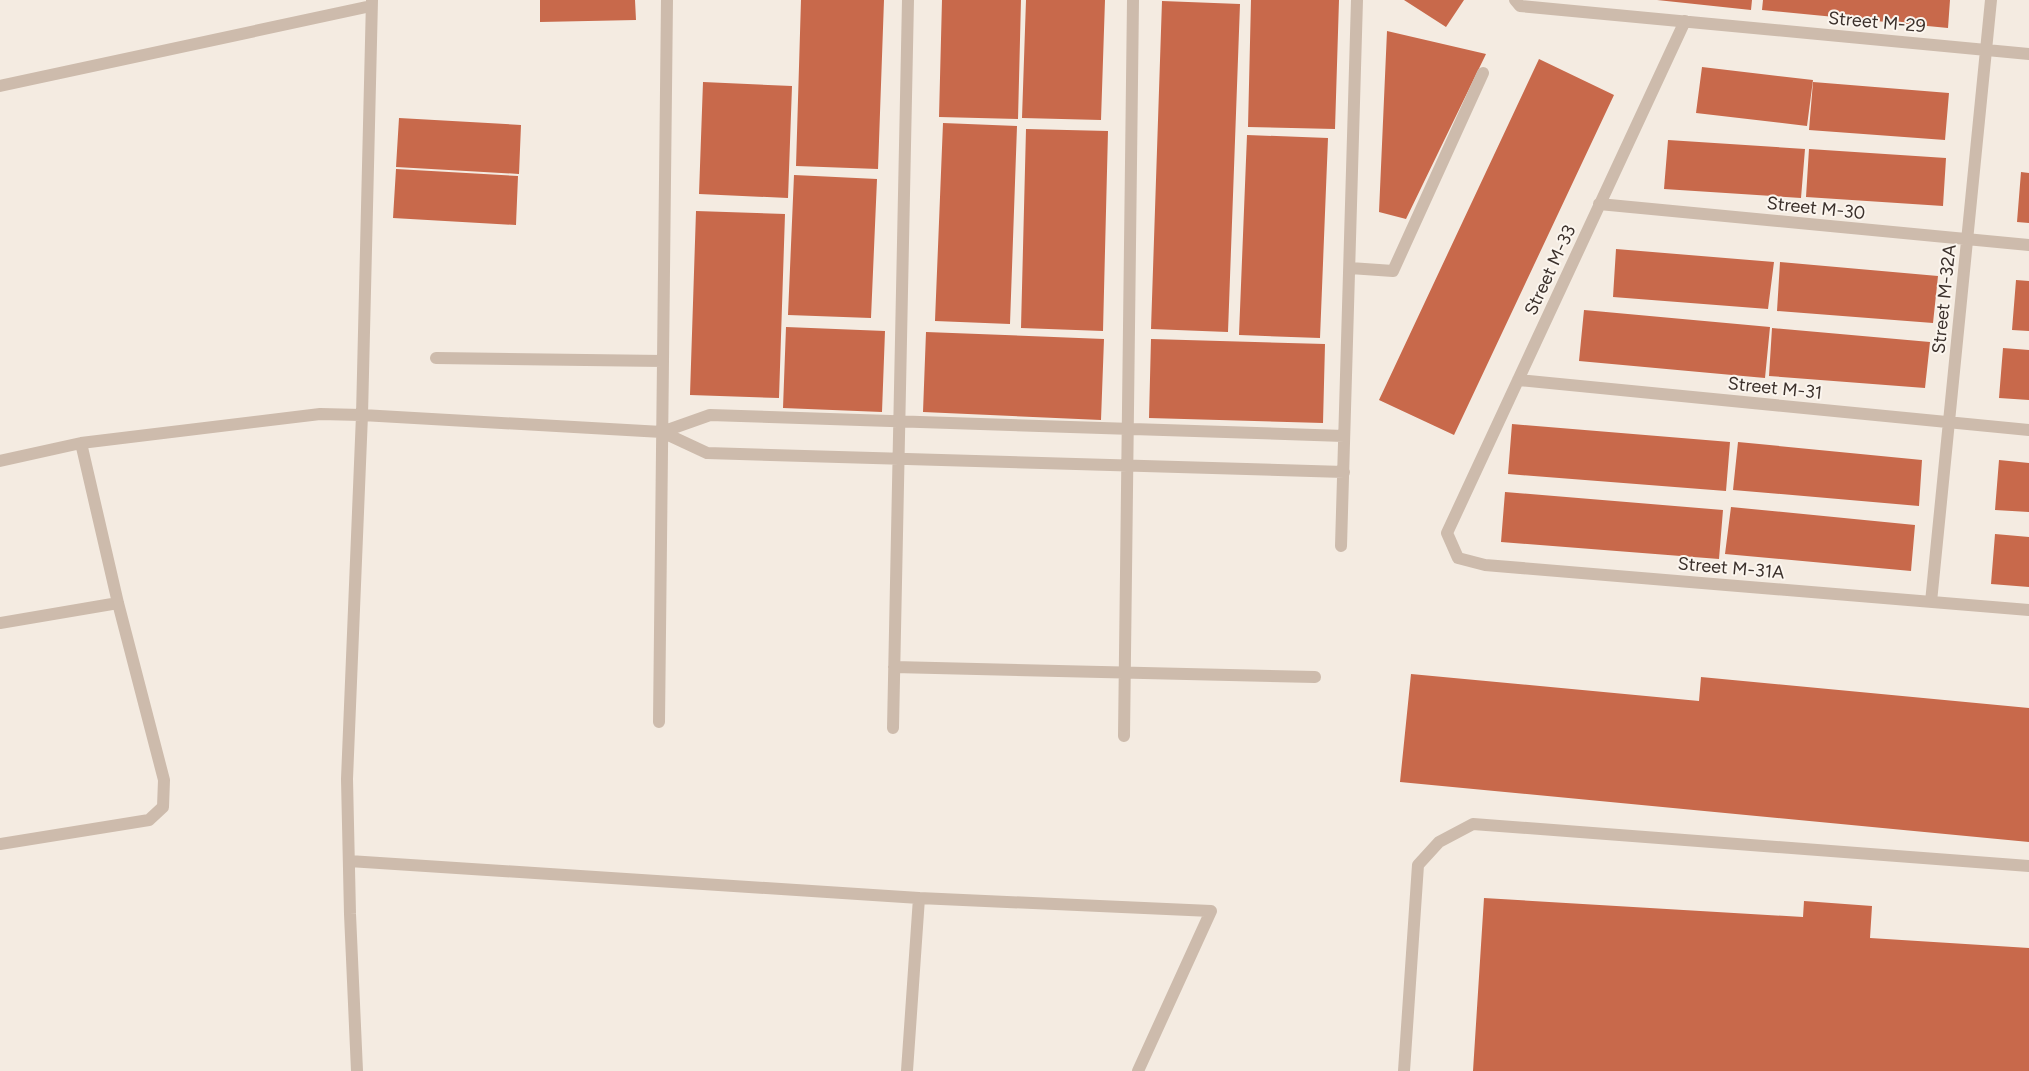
<svg xmlns="http://www.w3.org/2000/svg" width="2029" height="1071" viewBox="0 0 2029 1071" font-family="Figtree,sans-serif">
	<rect width="100%" height="100%" fill="#f4ebe1"/>
	<path fill="#c8694b" d="M540,0H635L636,20L540,22Z
		M801,0H884L878,169L796,166Z
		M942,0H1021L1018,119L939,117Z
		M1026,0H1105L1101,120L1022,118Z
		M1251,0H1339L1335,129L1248,127Z
		M1404,0H1464L1446,27Z
		M1657,0H1752L1751,10Z
		M1763,0H1950L1948,28L1762,10Z
		M1162,1L1240,4L1228,332L1151,329Z
		M1387,31L1486,54L1406,219L1379,212Z
		M1539,59L1614,95L1454,435L1379,400Z
		M1702,67L1813,80L1807,126L1696,113Z
		M703,82L792,86L788,198L699,194Z
		M1813,82L1949,93L1945,140L1809,130Z
		M399,118L521,125L519,174L396,167Z
		M943,123L1017,126L1010,324L935,321Z
		M1026,129L1108,131L1103,331L1021,328Z
		M1247,135L1328,138L1320,338L1239,335Z
		M1668,140L1805,149L1801,198L1664,189Z
		M1809,149L1946,158L1943,206L1806,197Z
		M396,169L518,176L516,225L393,218Z
		M2021,172L2029,173V223L2017,222Z
		M794,175L877,179L871,318L788,315Z
		M696,211L785,214L779,398L690,395Z
		M1616,249L1774,262L1768,309L1613,297Z
		M1780,262L1938,276L1933,323L1777,311Z
		M2016,280L2029,281V331L2012,330Z
		M1584,310L1770,327L1765,378L1579,361Z
		M786,327L885,331L882,412L783,408Z
		M1772,328L1930,342L1925,388L1769,376Z
		M926,332L1104,339L1101,420L923,412Z
		M1151,339L1325,344L1323,423L1149,418Z
		M2003,348L2029,350V400L1999,398Z
		M1512,424L1730,442L1726,491L1508,474Z
		M1738,442L1922,460L1919,506L1733,490Z
		M1999,460L2029,463V512L1995,510Z
		M1505,492L1723,510L1719,559L1501,542Z
		M1731,507L1915,525L1911,571L1725,554Z
		M1995,534L2029,537V587L1991,584Z
		M1411,674L1699,701L1701,677L2029,708V842L1400,782Z
		M1484,898L1803,917L1804,901L1872,906L1870,938L2029,948V1071H1473Z"/>
	<g fill="none" stroke-linecap="round" stroke-linejoin="round">
		<path stroke="#cdbbac" stroke-width="12" d="M1515,0L1520,6L2029,54
			M1685,21L1447,533L1458,558L1485,565L2029,610
			M0,86L371,6
			M1599,204L2029,245
			M1350,268L1393,271L1483,73
			M436,358L663,361
			M1518,380L2029,430
			M662,432L710,415L1344,436
			M0,461L81,443L320,414L362,415L662,432L707,453L1344,472
			M1341,546L1357,0
			M1931,602L1991,0
			M0,623L118,603
			M894,667L1315,677
			M659,722L667,0
			M893,728L908,0
			M1124,736L1133,0
			M0,844L149,820L163,807L164,780L118,603L81,443
			M349,861L919,898L1211,911L1138,1071
			M357,1071L350,914L347,779L362,415L372,0
			M907,1071L919,898
			M1404,1071L1418,865L1439,842L1473,824L2029,866"/>
	</g>
	<g text-anchor="middle" stroke-width="4" stroke-linejoin="round" paint-order="stroke">
		<g font-size="18" fill="#3b302b" stroke="#fbf5ee">
			<text transform="translate(1877 22) rotate(5)" y="6">Street M-29</text>
			<text transform="translate(1816 208) rotate(6)" y="6">Street M-30</text>
			<text transform="translate(1550 270) rotate(-65)" y="6">Street M-33</text>
			<text transform="translate(1944 299) rotate(-84)" y="6">Street M-32A</text>
			<text transform="translate(1775 388) rotate(6)" y="6">Street M-31</text>
			<text transform="translate(1731 568) rotate(5)" y="6">Street M-31A</text>
		</g>
	</g>
</svg>
